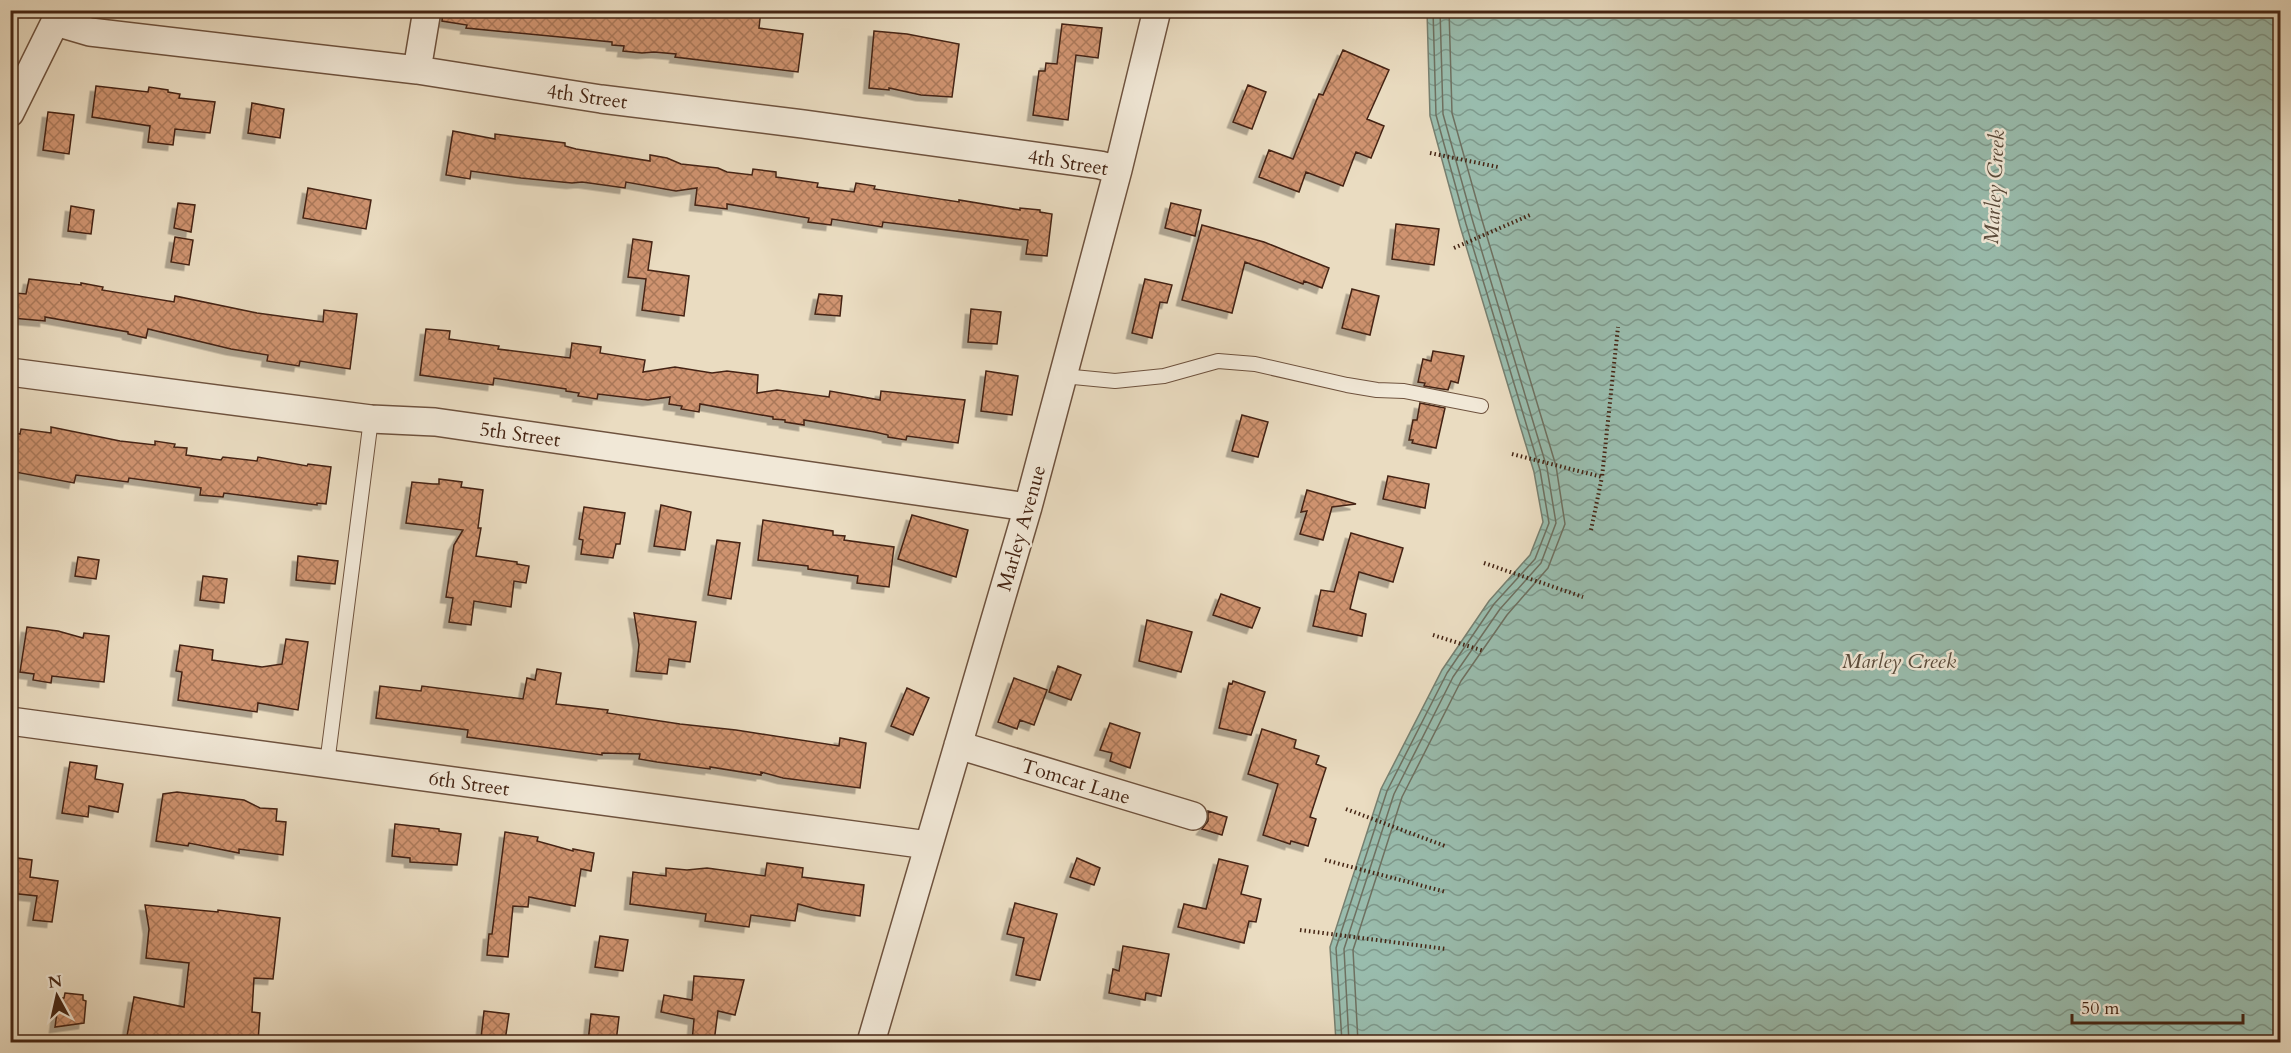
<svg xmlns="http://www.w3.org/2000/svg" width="2291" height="1053" viewBox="0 0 2291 1053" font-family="Cardo,serif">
	<defs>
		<pattern id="water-waves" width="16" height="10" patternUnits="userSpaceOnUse" patternTransform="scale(1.5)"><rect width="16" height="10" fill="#99bcad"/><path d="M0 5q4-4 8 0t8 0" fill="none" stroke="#7e998c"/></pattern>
		<pattern id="building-cross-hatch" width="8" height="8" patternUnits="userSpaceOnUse" patternTransform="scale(1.5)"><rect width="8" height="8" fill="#cf936f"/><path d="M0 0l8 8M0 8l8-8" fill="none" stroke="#aa785a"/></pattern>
		<filter id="shadow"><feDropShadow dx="-5.5" dy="5.5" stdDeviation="0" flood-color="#0004"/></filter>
	</defs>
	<rect width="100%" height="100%" fill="#eadcc1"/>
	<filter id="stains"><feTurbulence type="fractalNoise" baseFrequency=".00333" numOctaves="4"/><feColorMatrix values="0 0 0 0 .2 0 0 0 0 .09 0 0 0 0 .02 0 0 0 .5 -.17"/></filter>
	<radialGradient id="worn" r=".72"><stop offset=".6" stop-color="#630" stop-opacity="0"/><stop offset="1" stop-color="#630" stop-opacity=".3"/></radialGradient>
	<path fill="url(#water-waves)" stroke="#777f6f" stroke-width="1.5" d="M1427,11H2280V1042H1336L1330,947L1381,789L1442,670L1489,601L1530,555L1543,522L1534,472L1460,226L1430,116Z"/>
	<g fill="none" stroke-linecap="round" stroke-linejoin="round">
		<path stroke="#6e7060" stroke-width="1.5" d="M1342,1042L1336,948L1387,791L1447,673L1494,604L1535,559L1549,523L1540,470L1466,224L1436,115L1433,10
			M1349,1042L1344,949L1394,794L1453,677L1500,609L1541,563L1556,523L1547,468L1473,222L1443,114L1440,10
			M1358,1042L1353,950L1402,797L1461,681L1507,615L1548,568L1565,524L1556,466L1482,220L1452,113L1449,10"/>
	</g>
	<path fill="url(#building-cross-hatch)" stroke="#442413" stroke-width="1.5" filter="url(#shadow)" d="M443,10H637L668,15V10H761L759,28L803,34L798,72L675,57L676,54L654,52L642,53L623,51L624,46L612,45V42L466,28L467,25L442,21Z
		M1062,24L1102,28L1098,58L1076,55L1068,120L1033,115L1039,71H1045L1046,63L1057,64Z
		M874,31L907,34L959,44L952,97L921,95L889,88V90L869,88Z
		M1343,50L1389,70L1367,119L1384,126L1371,158L1356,152L1343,186L1306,172L1299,192L1259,177L1269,150L1293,159L1319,94L1323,95Z
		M1248,85L1266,92L1252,129L1233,122Z
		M96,86L148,92L149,87L168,90V92L180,94L179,98L215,102L210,133L175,129L173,145L148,142L150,126L92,117Z
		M252,103L284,109L280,138L248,133Z
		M48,112L74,115L69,154L43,150Z
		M453,131L495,139V134L565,143V146L576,149L650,161V155L667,158L681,164L718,168L727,172L752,175L753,169L776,172V177L818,183L817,187L854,192L856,183L875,186L874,189L959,202V200L1020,210V208L1040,210V212L1052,214L1047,256L1026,254L1028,240L883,222L882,227L832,219L831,225L808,222L809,218L727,204V209L695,205L697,188L676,191L626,182L625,188L582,182L572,183L521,178L471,171L470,179L446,175Z
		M308,188L371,200L366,229L303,218Z
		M178,203L195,205L191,232L174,228Z
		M1171,203L1201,210L1195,236L1165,228Z
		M71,206L94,210L91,234L68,231Z
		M1396,224L1439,229L1434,265L1392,259Z
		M1202,225L1264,242L1329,268L1322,288L1304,281L1303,284L1245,262L1232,313L1182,300Z
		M175,237L193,240L189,265L171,262Z
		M633,239L652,242L648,270L689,276L684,316L642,310L646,279L628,277Z
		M29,279L81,285V283L103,287L102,290L174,302L175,296L257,313L323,322L324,310L357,314L350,369L300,361L299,366L267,361L268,355L231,349L148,329L146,338L128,334V332L45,317V321L12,318L15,293L26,294Z
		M1145,279L1172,285L1167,303L1160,302L1152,338L1132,333Z
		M1352,289L1379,296L1370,335L1342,328Z
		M819,294L842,296L840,316L815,314Z
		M971,309L1001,312L997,344L968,342Z
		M426,329L450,331L449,339L499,346L498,349L570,358L572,343L601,347L600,353L645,360L643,372L675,367L712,373L727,371L758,375L757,393L777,390L829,397L830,391L880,400L881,391L965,400L958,443L907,436L906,440L888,437V435L875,432L804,420V425L785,422V420L773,419V417L700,404L699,412L681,409L682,406L669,404L670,397L648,400L598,394L597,399L578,396L579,393L566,391V389L494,378L493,385L420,375Z
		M1433,351L1464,356L1458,383L1451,381L1448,390L1424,386L1425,383L1418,382L1423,359L1431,361Z
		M986,371L1018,376L1012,415L981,411Z
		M1420,403L1445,408L1436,448L1412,443L1413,440H1409L1413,420H1417Z
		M1242,415L1268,422L1258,457L1232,451Z
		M51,427L120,441L155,445V441L175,444L174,447L187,448L186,455L221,460L223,457L257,461L258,457L307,466L308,464L331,467L326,504L317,503V505L224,493L223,497L200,495L201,488L129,478L128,482L76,475L74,483L15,472V469H10V432L20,434L21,429L51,433Z
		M1388,476L1429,484L1425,508L1383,499Z
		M439,479L462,482L461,487L483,490L478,528H481L476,556L517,562V564L529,566L526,583L514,581L511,607L474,601L471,625L449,622L453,598L446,597L454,545L463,530L406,523L412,482L433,484H439Z
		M1307,490L1356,504L1332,507L1323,540L1300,534L1307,511L1301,512Z
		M661,505L691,512L685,550L654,546Z
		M584,507L625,513L620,544H616L613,558L581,554L583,540L579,539Z
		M912,515L968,530L956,577L898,559Z
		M763,520L833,531V535L845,536L844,540L894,547L889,587L857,583L858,576L808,569V566L758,560Z
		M1351,533L1403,548L1393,582L1359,572L1350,609L1366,614L1362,636L1313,626L1321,590L1334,592Z
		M717,540L740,543L731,599L708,595Z
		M298,556L338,561L335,584L296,580Z
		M78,557L99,560L96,579L75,576Z
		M203,576L227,579L224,603L200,600Z
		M1221,594L1260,608L1252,628L1213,615Z
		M634,613L696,622L690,662L669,659L667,674L636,671L639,645Z
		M1147,620L1192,632L1181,672L1139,661Z
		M27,627L58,631L83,638L84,633L109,636L104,682L52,676L51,683L33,680L34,674L20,672Z
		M286,639L308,642L298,710L258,703L257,712L178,700L182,672L176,671L180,645L213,650L212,660L262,667L282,664Z
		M1058,666L1081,675L1071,700L1049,692Z
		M537,669L561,673L556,704L608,710L607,713L680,724L736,730L839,746L840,738L866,743L860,788L783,778L761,772V775L710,767V769L657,762L639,759L640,754L602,753V755L467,737L468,730L376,718L380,686L421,691L422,686L523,699L527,678L535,680Z
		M1014,678L1047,690L1034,725L1020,720L1017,729L998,722Z
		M1233,681L1265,692L1251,735L1219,728L1229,683L1232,684Z
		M907,688L929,698L913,735L891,726Z
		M1110,723L1140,733L1130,768L1110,761L1112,753L1100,750Z
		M1262,729L1296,740L1294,748L1319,756L1316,764L1326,768L1310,817L1316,819L1308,846L1291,841L1290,844L1263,835L1278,784L1248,774Z
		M70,762L97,766L95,779L123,784L118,812L89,806L88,817L62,813Z
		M177,792L244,800L260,808L277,809L276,821L286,822L283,855L239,849V853L189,843L188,846L156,841L163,794Z
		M1208,811L1227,817L1222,835L1202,829L1208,821Z
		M395,824L439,829V831L461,834L457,865L410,862V858L392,856Z
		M505,832L538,837L537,841L573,851V849L594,853L591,871L581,869L575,906L529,897L528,907L513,906L508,957L487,955L489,934H492Z
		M10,857L32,860L30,877L58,881L52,922L33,920L37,896L10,893Z
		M1077,858L1100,868L1094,885L1070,877Z
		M1219,859L1248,866L1241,894L1261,899L1256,922L1249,921L1244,943L1178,927L1184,904L1206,909Z
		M767,863L803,868L802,877L864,885L860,916L820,910L798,904L795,921L751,915L749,927L705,921L706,914L630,904L633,872L666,876V868L687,870L707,868L765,876Z
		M1015,903L1057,914L1040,980L1016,975L1024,938L1007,934Z
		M145,905L218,912V910L280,918L273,979L254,978L252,1012L260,1013L258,1042H134L135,1037L127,1036L134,997L184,1007L189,963L146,958L149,929Z
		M600,936L628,940L623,971L595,967Z
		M1123,946L1169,954L1161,996L1146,993L1145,1000L1109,993L1113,969L1119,971Z
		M694,976L744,980L735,1015L718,1011L714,1042H692L694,1019L661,1012L664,995L692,1000Z
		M65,993L83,995V1000L86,1001L84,1023L55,1027L59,998H64Z
		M484,1011L509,1014L505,1041L481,1038Z
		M591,1014L619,1017L616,1042H588Z"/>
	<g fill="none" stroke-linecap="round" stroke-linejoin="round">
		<g stroke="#6e523e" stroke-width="16">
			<path id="lane" d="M1063,376L1115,381L1164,376L1218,361L1255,364L1347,385L1377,390L1404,391L1481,406
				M327,764L371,419"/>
		</g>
		<g stroke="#6e523e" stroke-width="30">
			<path id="street" d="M56,22L90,32L417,70L601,99L803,124L1100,165L1118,170
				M417,70L427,10
				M10,113L61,10
				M10,372L371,419L435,422L1028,507
				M10,721L928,845
				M958,745L1193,816
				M871,1042L1028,507L1118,170L1157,10"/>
		</g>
		<path stroke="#442413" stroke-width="4" stroke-dasharray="1.5 3" stroke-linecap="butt" d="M1430,153L1498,167
			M1454,248L1530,215
			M1512,454L1602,477L1618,327
			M1591,530L1602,477
			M1484,563L1583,597
			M1433,635L1484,651
			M1346,809L1445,846
			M1325,860L1446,892
			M1300,930L1446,949"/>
		<use href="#lane" stroke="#f1e8d7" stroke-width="14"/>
		<use href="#street" stroke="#f1e8d7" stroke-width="27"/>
	</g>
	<g text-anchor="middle" stroke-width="5" stroke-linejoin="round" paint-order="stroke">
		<g font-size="20" fill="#442413" stroke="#f1e8d7">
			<text transform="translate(587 96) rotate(8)" y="7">4th Street</text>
			<text transform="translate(1068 162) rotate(9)" y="7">4th Street</text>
			<text transform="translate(520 434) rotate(8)" y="7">5th Street</text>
			<text transform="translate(1021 528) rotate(-74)" y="7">Marley Avenue</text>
			<text transform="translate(1076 781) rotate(17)" y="7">Tomcat Lane</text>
			<text transform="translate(469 783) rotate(8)" y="7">6th Street</text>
		</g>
		<g font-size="21" font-style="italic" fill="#594a3a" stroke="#f1e8d7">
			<text transform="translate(1994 187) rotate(-87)" y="7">Marley Creek</text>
			<text x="1899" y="668">Marley Creek</text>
		</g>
	</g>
	<rect width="2291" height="1053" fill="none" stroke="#eadcc1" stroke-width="36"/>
	<rect x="12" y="12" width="2267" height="1029" fill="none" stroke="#442413" stroke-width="3"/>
	<rect x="18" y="18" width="2255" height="1017" fill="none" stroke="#442413" stroke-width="1.5"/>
	<g transform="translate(57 996) rotate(352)" stroke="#f1e8d7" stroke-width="4.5" paint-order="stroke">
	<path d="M0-4.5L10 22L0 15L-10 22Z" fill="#442413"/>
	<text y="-9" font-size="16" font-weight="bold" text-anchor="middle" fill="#442413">N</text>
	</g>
	<path d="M2072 1014v9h171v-9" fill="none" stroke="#442413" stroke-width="3"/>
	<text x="2081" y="1014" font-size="18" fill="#442413" stroke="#f1e8d7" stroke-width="4.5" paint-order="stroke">50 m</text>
	<rect width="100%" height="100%" filter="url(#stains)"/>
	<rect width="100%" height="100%" fill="url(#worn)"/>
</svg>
